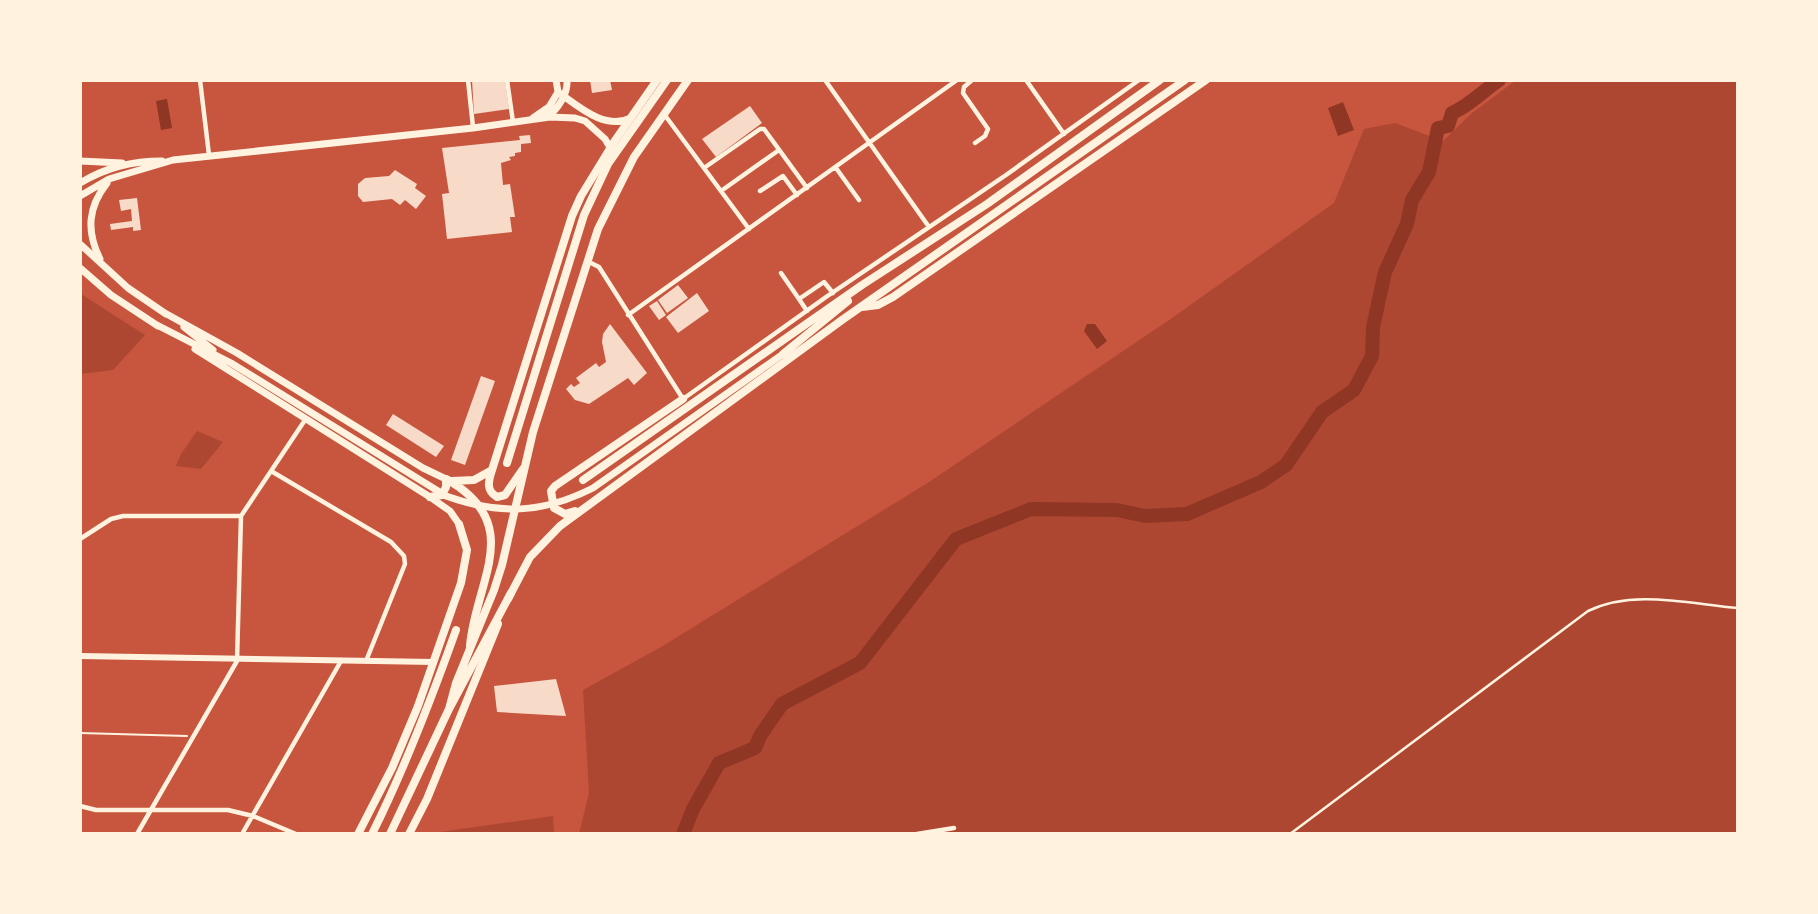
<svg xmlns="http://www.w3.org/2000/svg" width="1818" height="914" viewBox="0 0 1818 914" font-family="'PT Sans Narrow',sans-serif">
	<rect width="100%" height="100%" fill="#c8553d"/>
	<path fill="#ae4732" d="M1515,81H1737V833L579,834L589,793L583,690L661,647L929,482L1172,318L1334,203L1364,129L1395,123L1443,141L1472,113Z
		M81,294L145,335L113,370L81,374Z
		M197,431L223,442L201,469L176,466L181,454Z
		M553,816L554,833H432H433Z"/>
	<path fill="#8f3625" d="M167,99L172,128L161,130L156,101Z
		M1343,102L1354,130L1338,136L1328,108Z
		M1087,324H1095L1107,341L1097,349L1084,331Z"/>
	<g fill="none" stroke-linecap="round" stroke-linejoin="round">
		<path stroke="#8f3625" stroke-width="14" d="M683,834L693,809L719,763L755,748L760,736L782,704L860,663L956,539L1031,509L1117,510L1145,516L1187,514L1261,482L1286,465L1322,412L1354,390L1372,356L1373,327L1385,272L1407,224L1412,200L1429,172L1438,128L1448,126L1452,113C1469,106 1483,91 1499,80"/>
	</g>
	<path fill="#f7dbc8" d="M472,80H505L509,109L474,114Z
		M590,80H610L612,90L592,93Z
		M750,106L762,123L716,157L702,139Z
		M530,135L531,143L521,144V152L515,153V156L509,157L511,160L501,163L503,185L510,184L515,217H510L512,232L447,239L442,194L449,193L442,148L520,140L519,136Z
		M395,170L417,184L415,188L426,196L416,209L405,200L400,205L392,199L363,202L358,196V184L365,178L389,176Z
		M137,198L141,230L133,231V227L111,230L110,224L132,221L131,209L121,211L119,200Z
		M678,285L688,298L667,313L658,300Z
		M697,293L709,311L678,333L666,317Z
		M657,301L666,315L659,320L649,306Z
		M610,324L647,373L634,385L628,378L589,404L575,400L566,389L571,384L574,387L580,383L576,378L596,363L599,367L606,362L602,342L603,334Z
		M481,376L495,381L465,465L451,460Z
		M393,414L444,446L436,457L386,425Z
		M556,679L566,716L497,712L494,686Z"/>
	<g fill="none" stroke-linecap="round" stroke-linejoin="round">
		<path stroke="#fff3e0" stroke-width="2" d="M80,733L187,736"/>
		<path stroke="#fff3e0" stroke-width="2.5" d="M1290,834L1588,611C1634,589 1689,604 1738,608"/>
		<path stroke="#fff3e0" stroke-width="4.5" d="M200,80L209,155
			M468,80L473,127
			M507,80L513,122
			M825,80L929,227
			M972,80L964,87L963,93L988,129L985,136L975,143
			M1026,80L1064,134
			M664,114L749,229
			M704,168L760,129H764L807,188
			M836,168L859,200
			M721,191L779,150
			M760,191L783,176L797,195
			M587,261L599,267L683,399L826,297L1006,175L1139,80
			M781,273L799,299L824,282L833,293
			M799,299L807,311
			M628,315L957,80
			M271,471L391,542L404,556L405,564L366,661
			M241,516L305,420
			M80,539L111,519L123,516H241
			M80,806L96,810H228L253,816L296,834
			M137,834L237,661L241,516
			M242,834L341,661
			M917,834L954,828"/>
		<path stroke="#fff3e0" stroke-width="6" d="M80,656L434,662"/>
		<path stroke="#fff3e0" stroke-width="7" d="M556,80L558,92
			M558,92C578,106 605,131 631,118
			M547,117C558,109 568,94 567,80
			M533,118L549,107L558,92
			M80,161L122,163
			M80,183C107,167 132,161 162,161
			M80,196L109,179L173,160L473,128L550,117L575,118L585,121L605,139L611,149
			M80,244L128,288L166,314
			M100,259C86,231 88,207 107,183
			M80,268L111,295L158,326
			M163,312L237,353L423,468L448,480
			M155,324L231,363L446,496C499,515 542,514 593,488L783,354
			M184,327L213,350
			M195,349L430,497L450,511L459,524"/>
		<path stroke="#fff3e0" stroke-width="8" d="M862,307L878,305L893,297L1206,80
			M783,354L848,301
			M523,469L505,495L497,497C485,490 489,480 492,470L572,216L581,196L614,142L657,80
			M448,480C526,525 475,582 470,646
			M583,480L862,285L987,204L1160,80
			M452,481L474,480L492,470
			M430,497L442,495L446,487V479
			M575,511L565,514L554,508L551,491L555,486L683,399
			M508,599L530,557L560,526L842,320L1185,80
			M358,834L392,768L418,706L461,583L467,550L459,524
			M409,834L427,799L498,624"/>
		<path stroke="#fff3e0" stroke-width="8" d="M507,463L584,215L608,164L667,80
			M449,709L456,683L494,590L502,565L533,432L598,229L634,157L688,80
			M372,834C405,768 431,700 456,630
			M390,834L449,709L511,593"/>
	</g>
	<rect width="1818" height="914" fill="none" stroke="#fff3e0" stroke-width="164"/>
</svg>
